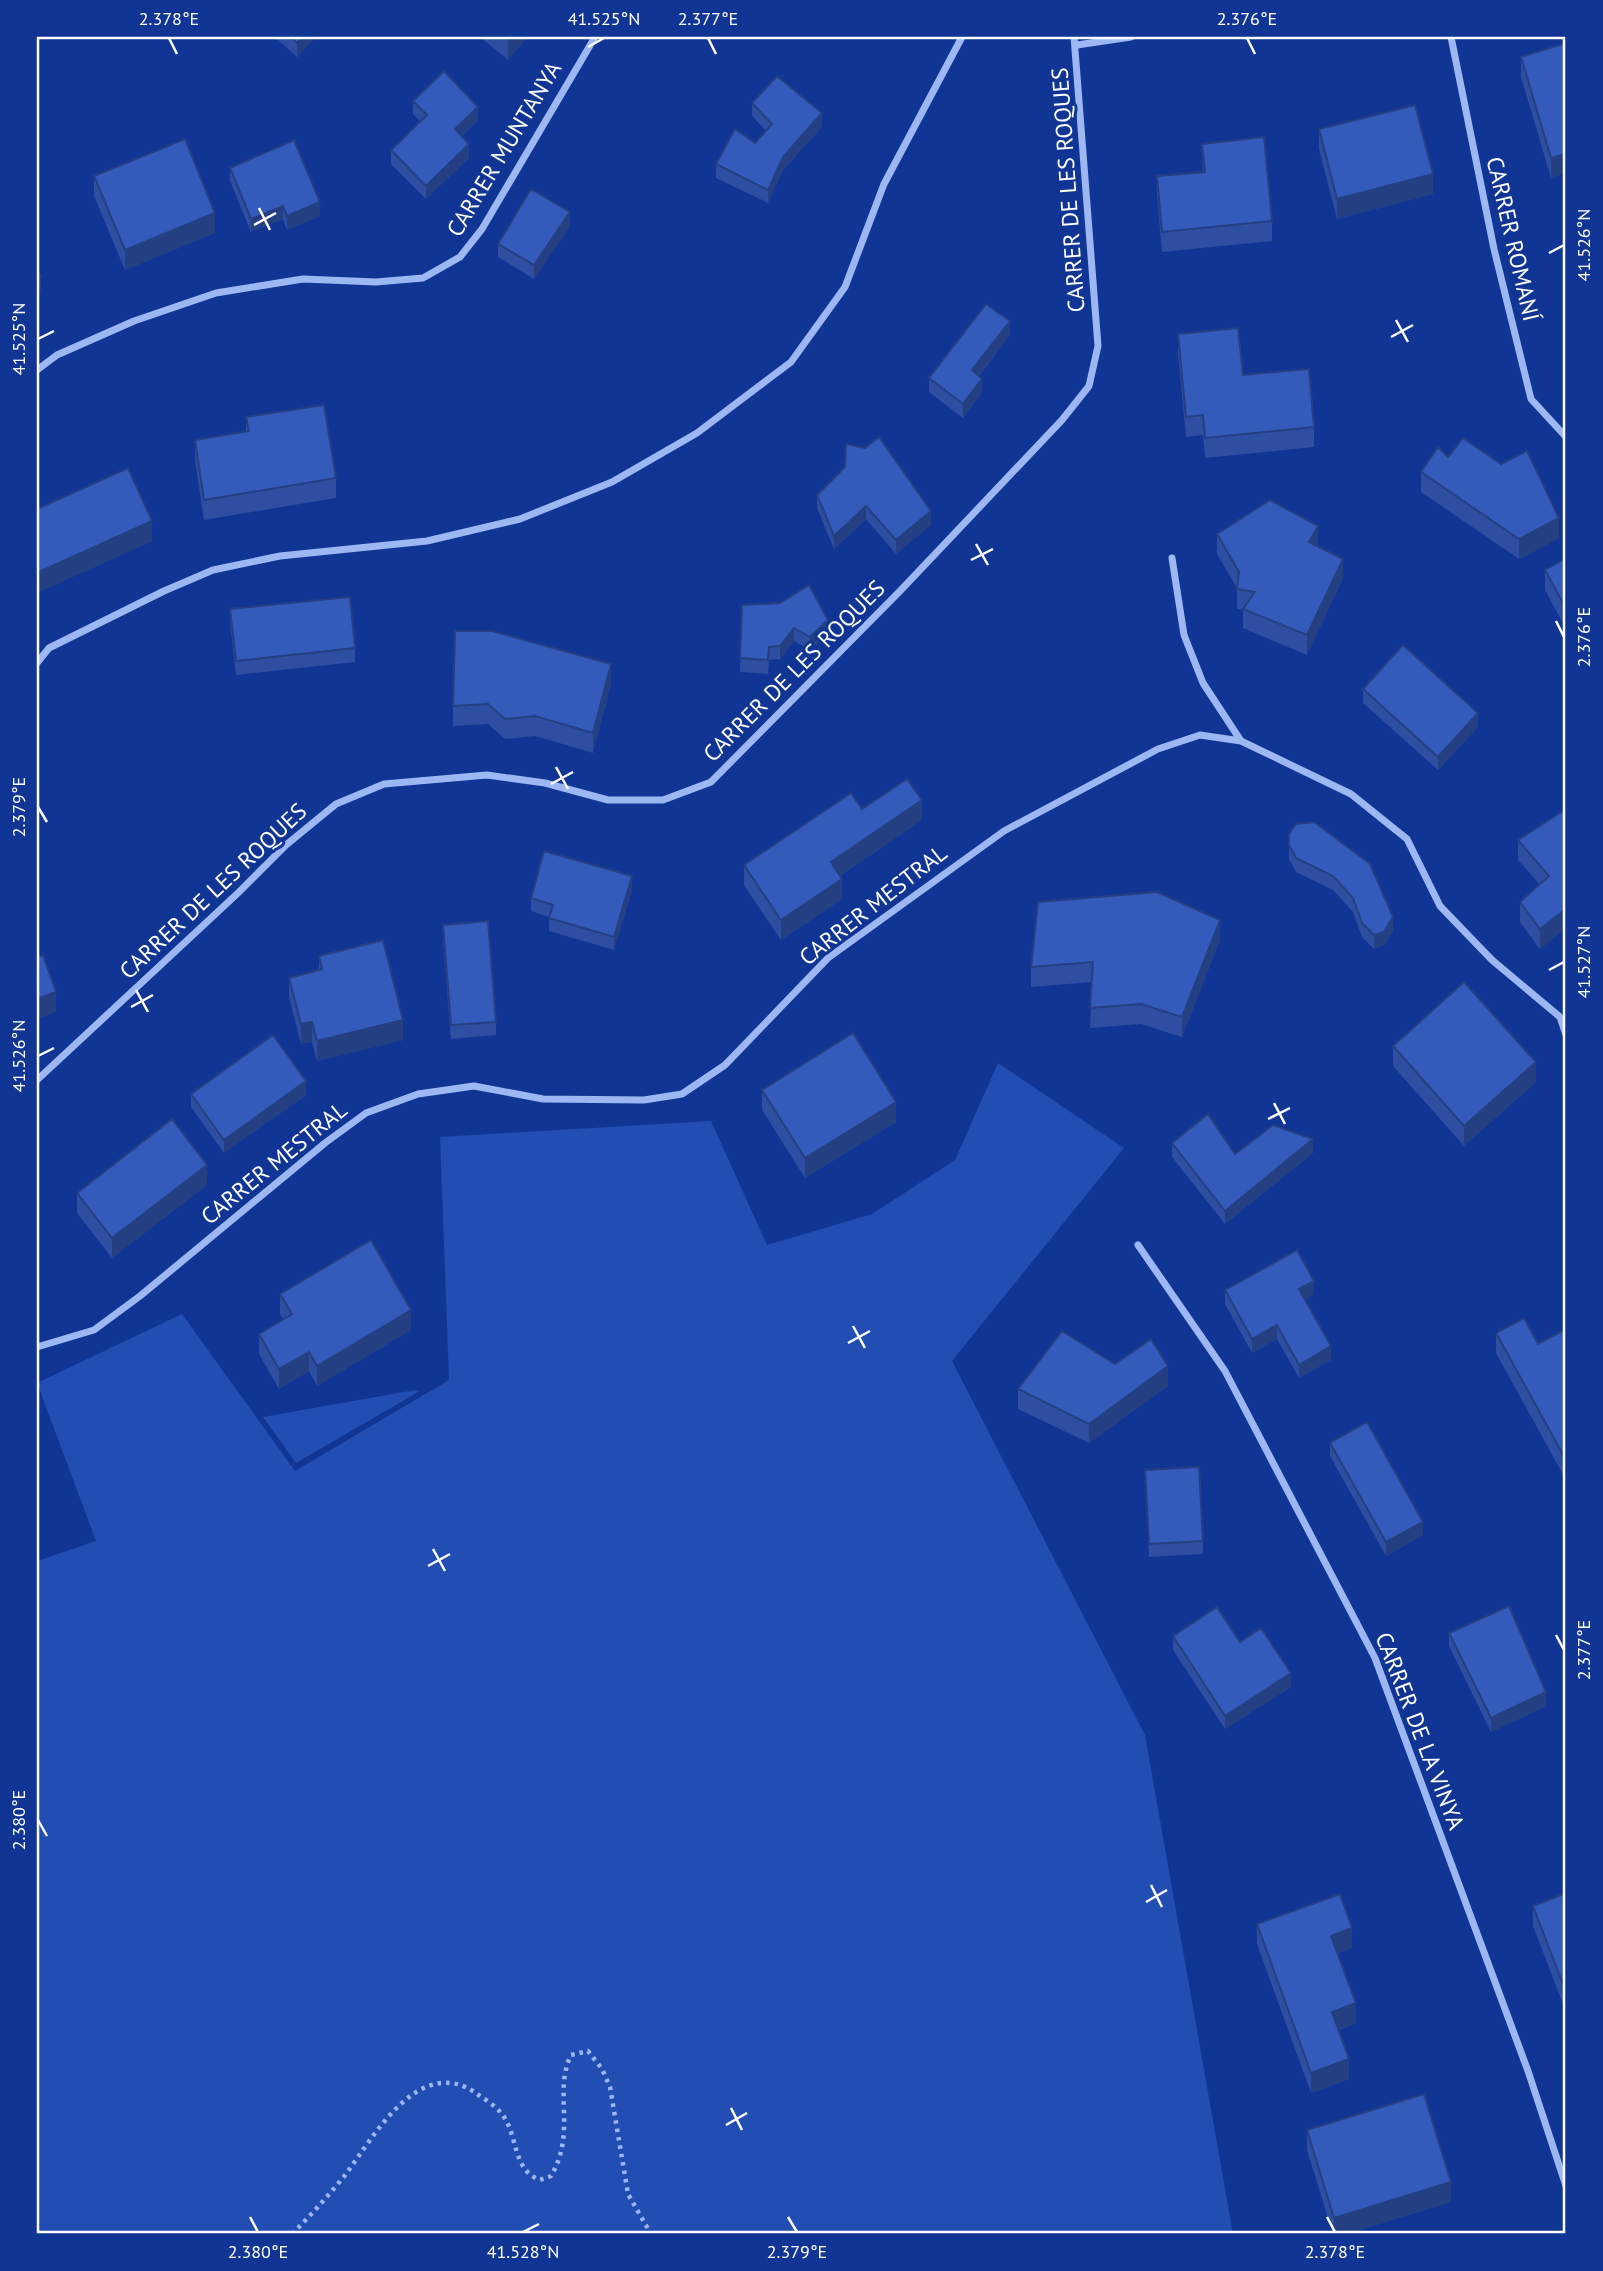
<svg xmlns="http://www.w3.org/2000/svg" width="1603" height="2271" viewBox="0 0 1603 2271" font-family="'PT Sans',sans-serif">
	<rect width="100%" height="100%" fill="#103594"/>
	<path fill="#224db3" d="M998,1063L1124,1148L952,1361L1145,1735L1233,2234H37V1561L96,1541L37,1383L182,1314L295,1471L449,1380L440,1137L711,1121L767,1245L872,1214L955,1160Z
		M415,1390L420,1391L296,1463L263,1417Z"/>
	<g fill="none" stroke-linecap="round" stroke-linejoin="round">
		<path stroke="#9db7f3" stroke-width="4.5" stroke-dasharray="3.5 5" stroke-linecap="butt" d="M292,2234C311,2215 329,2195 346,2174C374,2136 419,2054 476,2093C484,2099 495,2105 501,2113C519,2134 511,2169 540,2180L551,2176C577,2132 553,2092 571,2055L588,2051L602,2069L610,2087L628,2194L651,2234"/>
		<path stroke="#9db7f3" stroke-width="7" d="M1451,37L1494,249L1531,399L1566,437
			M1077,45L1131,37
			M37,370L57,355L134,321L216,293L303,279L376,282L423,278L460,257L482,229L595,37
			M1172,558L1184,635L1203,683L1241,741L1351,794L1407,839L1440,906L1492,960L1560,1017L1566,1035
			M37,663L49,648L164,591L213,570L280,556L427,541L520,519L612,482L697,433L791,362L845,287L884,184L962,37
			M37,1080L238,893L286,845L336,804L384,784L487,775L545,783L608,800H663L711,782L901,590L1062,420L1089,386L1098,346L1074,37
			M1138,1245L1225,1371L1375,1658L1528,2071L1566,2186
			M37,1347L94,1330L140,1296L325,1143L366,1113L418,1094L474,1086L543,1099L644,1100L682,1094L725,1065L828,958L1004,831L1158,749L1200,735L1241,741"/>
	</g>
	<path fill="#2d4ea1" d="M275,37H316L297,57Z
		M480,37H527L508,60Z
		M1566,43L1551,178L1521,77V57Z
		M413,101L478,120L461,137L469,158L426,199L391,164V150L421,122L413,114Z
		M752,103L822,127L783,170L768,203L716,178V164L755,143L766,131L752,116Z
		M1319,129L1433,194L1337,219L1319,149Z
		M1202,144L1272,221V241L1162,252L1157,196V176L1203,172Z
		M230,168L320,216L287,230L283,219L251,232L230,181Z
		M94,176L215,233L125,270L94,196Z
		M570,226L534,279L498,257V244Z
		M1178,334L1243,375L1314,427V447L1205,458L1203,435L1186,437L1178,354Z
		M1010,335L979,376L982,392L963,418L929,392V378Z
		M246,417L336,478V498L204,520L195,460V440L246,432Z
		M1448,457L1559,538L1519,559L1421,492V472Z
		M845,467L931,525L896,554L866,519L834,549L817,508V495Z
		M37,509L152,541L39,592L37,587Z
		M1217,534L1318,546L1343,578L1307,655L1243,628V610L1237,609V588L1217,554Z
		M1566,558V629L1545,590V570Z
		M742,605L828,634L810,650L794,641L780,659L769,660L768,674L740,672Z
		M230,609L355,648V662L236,675L230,623Z
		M611,684L593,753L535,736L505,739L488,724L453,726V706Z
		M1363,689L1478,727L1438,770L1363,703Z
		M862,809L922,820L840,876L842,899L781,940L744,885V865Z
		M1566,809L1540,949L1520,922V902L1540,885L1518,860V840Z
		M1289,834L1393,931L1384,945L1374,949L1362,937L1353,912L1333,890L1296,872L1289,859Z
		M632,890L614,950L549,931V917L531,911V898Z
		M443,925L496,1022V1035L451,1039L443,939Z
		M1220,940L1182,1037L1141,1024L1090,1028L1092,982L1031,987V967Z
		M319,956L403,1040L317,1061L312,1042L301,1044L289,997V978L319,970Z
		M1393,1046L1536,1082L1464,1146L1393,1066Z
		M762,1090L896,1122L805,1178L762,1110Z
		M191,1094L306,1095L224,1153L191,1107Z
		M1172,1143L1235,1154L1313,1153L1225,1224L1172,1157Z
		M207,1185L112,1258L77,1213V1193Z
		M1225,1290L1314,1294L1305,1300L1331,1360L1299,1378L1277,1339L1252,1353L1225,1304Z
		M280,1294L411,1330L317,1386L309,1371L279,1389L259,1354V1334L283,1319L280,1314Z
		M1566,1329V1480L1496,1353V1333L1538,1344Z
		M1115,1364L1168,1386L1089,1443L1018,1409V1389Z
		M1330,1443L1423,1535L1386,1556L1330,1456Z
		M1145,1470L1203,1541V1554L1149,1557Z
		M1449,1633L1546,1706L1491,1732L1449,1646Z
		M1173,1636L1240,1642L1291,1687L1225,1729L1173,1650Z
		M1566,1893V2012L1533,1926V1906Z
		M1257,1924L1352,1948L1338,1953L1356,2023L1339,2030L1349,2079L1311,2093L1257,1944Z
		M1307,2130L1451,2202L1346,2234H1333L1307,2150Z"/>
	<path fill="#244083" d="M303,37H316L297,57V43Z
		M510,37H527L508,60V40Z
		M478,107V120L455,143V129Z
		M822,113V127L783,170L768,203V190L783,157Z
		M469,144V158L426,199V186Z
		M1566,154V173L1551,178V158Z
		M1433,174V194L1337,219V199Z
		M320,202V216L287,230V216Z
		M283,206V219L251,232V219Z
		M570,212V226L534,279V265Z
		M215,213V233L125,270V250Z
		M41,276V290L37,293V279Z
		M1010,321V335L972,384V370Z
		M982,379V392L963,418V404Z
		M866,506V519L834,549V536Z
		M931,511V525L896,554V540Z
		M1559,518V538L1519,559V539Z
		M152,521V541L39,592V572Z
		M1318,526V546L1309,542Z
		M1343,559V578L1307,655V635Z
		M828,620V634L810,650V637Z
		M794,628V641L780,659V646Z
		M611,664V684L593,753V733Z
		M1478,713V727L1438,770V757Z
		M922,800V820L831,882V862Z
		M632,876V890L614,950V937Z
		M842,879V899L781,940V920Z
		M1566,909V929L1540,949V929Z
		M1393,917V931L1384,945L1374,949V935Z
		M1220,920V940L1182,1037V1017Z
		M56,992V1012L37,1019V999Z
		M403,1020V1040L317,1061V1041Z
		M312,1022V1042L301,1044V1024Z
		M1536,1062V1082L1464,1146V1126Z
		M306,1081V1095L224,1153V1140Z
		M896,1102V1122L805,1178V1158Z
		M1313,1139V1153L1225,1224V1211Z
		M207,1165V1185L112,1258V1238Z
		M1314,1281V1294L1299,1303V1289Z
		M411,1310V1330L317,1386V1366Z
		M1277,1325V1339L1252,1353V1339Z
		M1331,1346V1360L1299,1378V1365Z
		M309,1352V1371L279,1389V1369Z
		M1168,1366V1386L1089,1443V1424Z
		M1423,1522V1535L1386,1556V1542Z
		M1291,1673V1687L1225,1729V1716Z
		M1546,1692V1706L1491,1732V1718Z
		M1352,1928V1948L1331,1955V1936Z
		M1356,2003V2023L1332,2032V2012Z
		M1349,2059V2079L1311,2093V2073Z
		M1451,2182V2202L1346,2234H1334V2218Z"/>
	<path fill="#345bbb" stroke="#244083" stroke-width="2" d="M290,37H303L297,43Z
		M1566,43V154L1551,158L1521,57Z
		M444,71L478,107L455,129L469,144L426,186L391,150L427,115L413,101Z
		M777,76L822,113L783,157L768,190L716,164L735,129L755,143L772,124L752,103Z
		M1415,105L1433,174L1337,199L1319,129Z
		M1264,137L1272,221L1162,232L1157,176L1205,172L1202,144Z
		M185,139L215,213L125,250L94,176Z
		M294,140L320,202L287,216L283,206L251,219L230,168Z
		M531,189L570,212L534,265L498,244Z
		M37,271L41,276L37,279Z
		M986,304L1010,321L972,370L982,379L963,404L929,378Z
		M1238,328L1243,375L1309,369L1314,427L1205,438L1203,415L1186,417L1178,334Z
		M324,405L336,478L204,500L195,440L249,431L246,417Z
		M879,437L931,511L896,540L866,506L834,536L817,495L845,467L846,444L865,448Z
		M1463,438L1501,464L1527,451L1559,518L1519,539L1421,472L1438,447L1448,457Z
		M128,468L152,521L39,572L37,567V509Z
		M1270,500L1318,526L1309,542L1343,559L1307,635L1243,609L1255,592L1237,589L1239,572L1217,534Z
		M1566,558V609L1545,570Z
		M809,585L828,620L810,637L794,628L780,646L769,647L768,660L740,658L742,605L780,603Z
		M350,597L355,648L236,661L230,609Z
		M455,631H492L611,664L593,733L535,716L505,719L488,704L453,706Z
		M1403,645L1478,713L1438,757L1363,689Z
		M907,779L922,800L831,862L842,879L781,920L744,865L851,793L862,809Z
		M1566,809V909L1540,929L1520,902L1549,876L1518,840Z
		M1314,822L1370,864L1393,917L1384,932L1374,935L1362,923L1353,898L1333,876L1296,858L1289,845V834L1296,824Z
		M544,851L632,876L614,937L549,918L553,905L531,898Z
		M1157,892L1220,920L1182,1017L1141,1004L1090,1008L1093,962L1031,967L1038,902Z
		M488,921L496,1022L451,1025L443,925Z
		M383,940L403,1020L317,1041L312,1022L301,1024L289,978L322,969L319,956Z
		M43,955L56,992L37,999V957Z
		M1464,982L1536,1062L1464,1126L1393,1046Z
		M853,1033L896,1102L805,1158L762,1090Z
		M273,1035L306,1081L224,1140L191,1094Z
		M1208,1114L1235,1154L1273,1125L1313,1139L1225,1211L1172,1143Z
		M172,1119L207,1165L112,1238L77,1193Z
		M371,1240L411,1310L317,1366L309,1352L279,1369L259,1334L292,1314L280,1294Z
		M1297,1250L1314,1281L1299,1289L1331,1346L1299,1365L1277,1325L1252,1339L1225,1290Z
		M1524,1318L1538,1344L1566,1329V1460L1496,1333Z
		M1062,1331L1115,1364L1151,1339L1168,1366L1089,1424L1018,1389Z
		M1367,1422L1423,1522L1386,1542L1330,1443Z
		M1199,1467L1203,1541L1149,1544L1145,1470Z
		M1509,1606L1546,1692L1491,1718L1449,1633Z
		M1217,1607L1240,1642L1261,1628L1291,1673L1225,1716L1173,1636Z
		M1566,1893V1992L1533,1906Z
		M1340,1894L1352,1928L1331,1936L1356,2003L1332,2012L1349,2059L1311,2073L1257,1924Z
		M1424,2094L1451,2182L1334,2218L1307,2130Z"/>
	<path fill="none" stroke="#fff" stroke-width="2.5" d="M169,38L177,54M708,38L716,54M1247,38L1255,54M588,47L604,38M259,208L270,230M254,225L276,213M1549,253L1564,245M1396,320L1408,342M1391,337L1413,325M38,339L54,331M976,544L988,565M971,560L993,549M1556,621L1564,637M556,767L568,789M551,784L573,772M38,807L47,822M1549,970L1564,962M136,990L148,1012M131,1007L153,995M38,1056L54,1048M1274,1103L1285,1124M1268,1119L1290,1108M853,1326L865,1348M848,1343L870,1331M433,1549L445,1571M428,1566L450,1554M1556,1635L1564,1650M38,1820L47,1836M1151,1885L1162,1907M1146,1902L1167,1890M731,2108L742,2130M726,2125L747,2113M250,2217L258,2232M788,2217L797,2232M1327,2217L1335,2232M523,2232L539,2224"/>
	<g text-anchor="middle" stroke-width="6" stroke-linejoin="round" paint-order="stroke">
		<g font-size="23" fill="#fff" stroke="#103594">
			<text transform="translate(504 149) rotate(-59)" y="8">CARRER MUNTANYA</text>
			<text transform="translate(1068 190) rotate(-94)" y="8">CARRER DE LES ROQUES</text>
			<text transform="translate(1513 239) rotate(77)" y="8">CARRER ROMANÍ</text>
			<text transform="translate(794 671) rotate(-45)" y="8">CARRER DE LES ROQUES</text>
			<text transform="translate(213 891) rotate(-43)" y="8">CARRER DE LES ROQUES</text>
			<text transform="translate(873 905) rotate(-38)" y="8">CARRER MESTRAL</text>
			<text transform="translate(274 1163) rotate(-39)" y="8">CARRER MESTRAL</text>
			<text transform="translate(1420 1731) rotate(69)" y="8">CARRER DE LA VINYA</text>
		</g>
	</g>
	<rect width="1603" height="2271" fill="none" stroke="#103594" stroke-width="77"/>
	<rect x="38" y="38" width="1526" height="2194" fill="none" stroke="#fff" stroke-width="2.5"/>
	<g font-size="18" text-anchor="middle" fill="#fff">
		<text x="169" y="25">2.378°E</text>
		<text x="604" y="25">41.525°N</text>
		<text x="708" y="25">2.377°E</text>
		<text x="1247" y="25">2.376°E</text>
		<text transform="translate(1584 245) rotate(-90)" y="6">41.526°N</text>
		<text transform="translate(19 339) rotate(-90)" y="6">41.525°N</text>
		<text transform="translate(1584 637) rotate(-90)" y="6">2.376°E</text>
		<text transform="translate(19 807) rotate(-90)" y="6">2.379°E</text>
		<text transform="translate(1584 962) rotate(-90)" y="6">41.527°N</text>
		<text transform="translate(19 1056) rotate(-90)" y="6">41.526°N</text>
		<text transform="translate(1584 1650) rotate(-90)" y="6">2.377°E</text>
		<text transform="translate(19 1820) rotate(-90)" y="6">2.380°E</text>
		<text x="258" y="2258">2.380°E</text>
		<text x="523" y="2258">41.528°N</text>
		<text x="797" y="2258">2.379°E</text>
		<text x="1335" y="2258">2.378°E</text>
	</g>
</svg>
